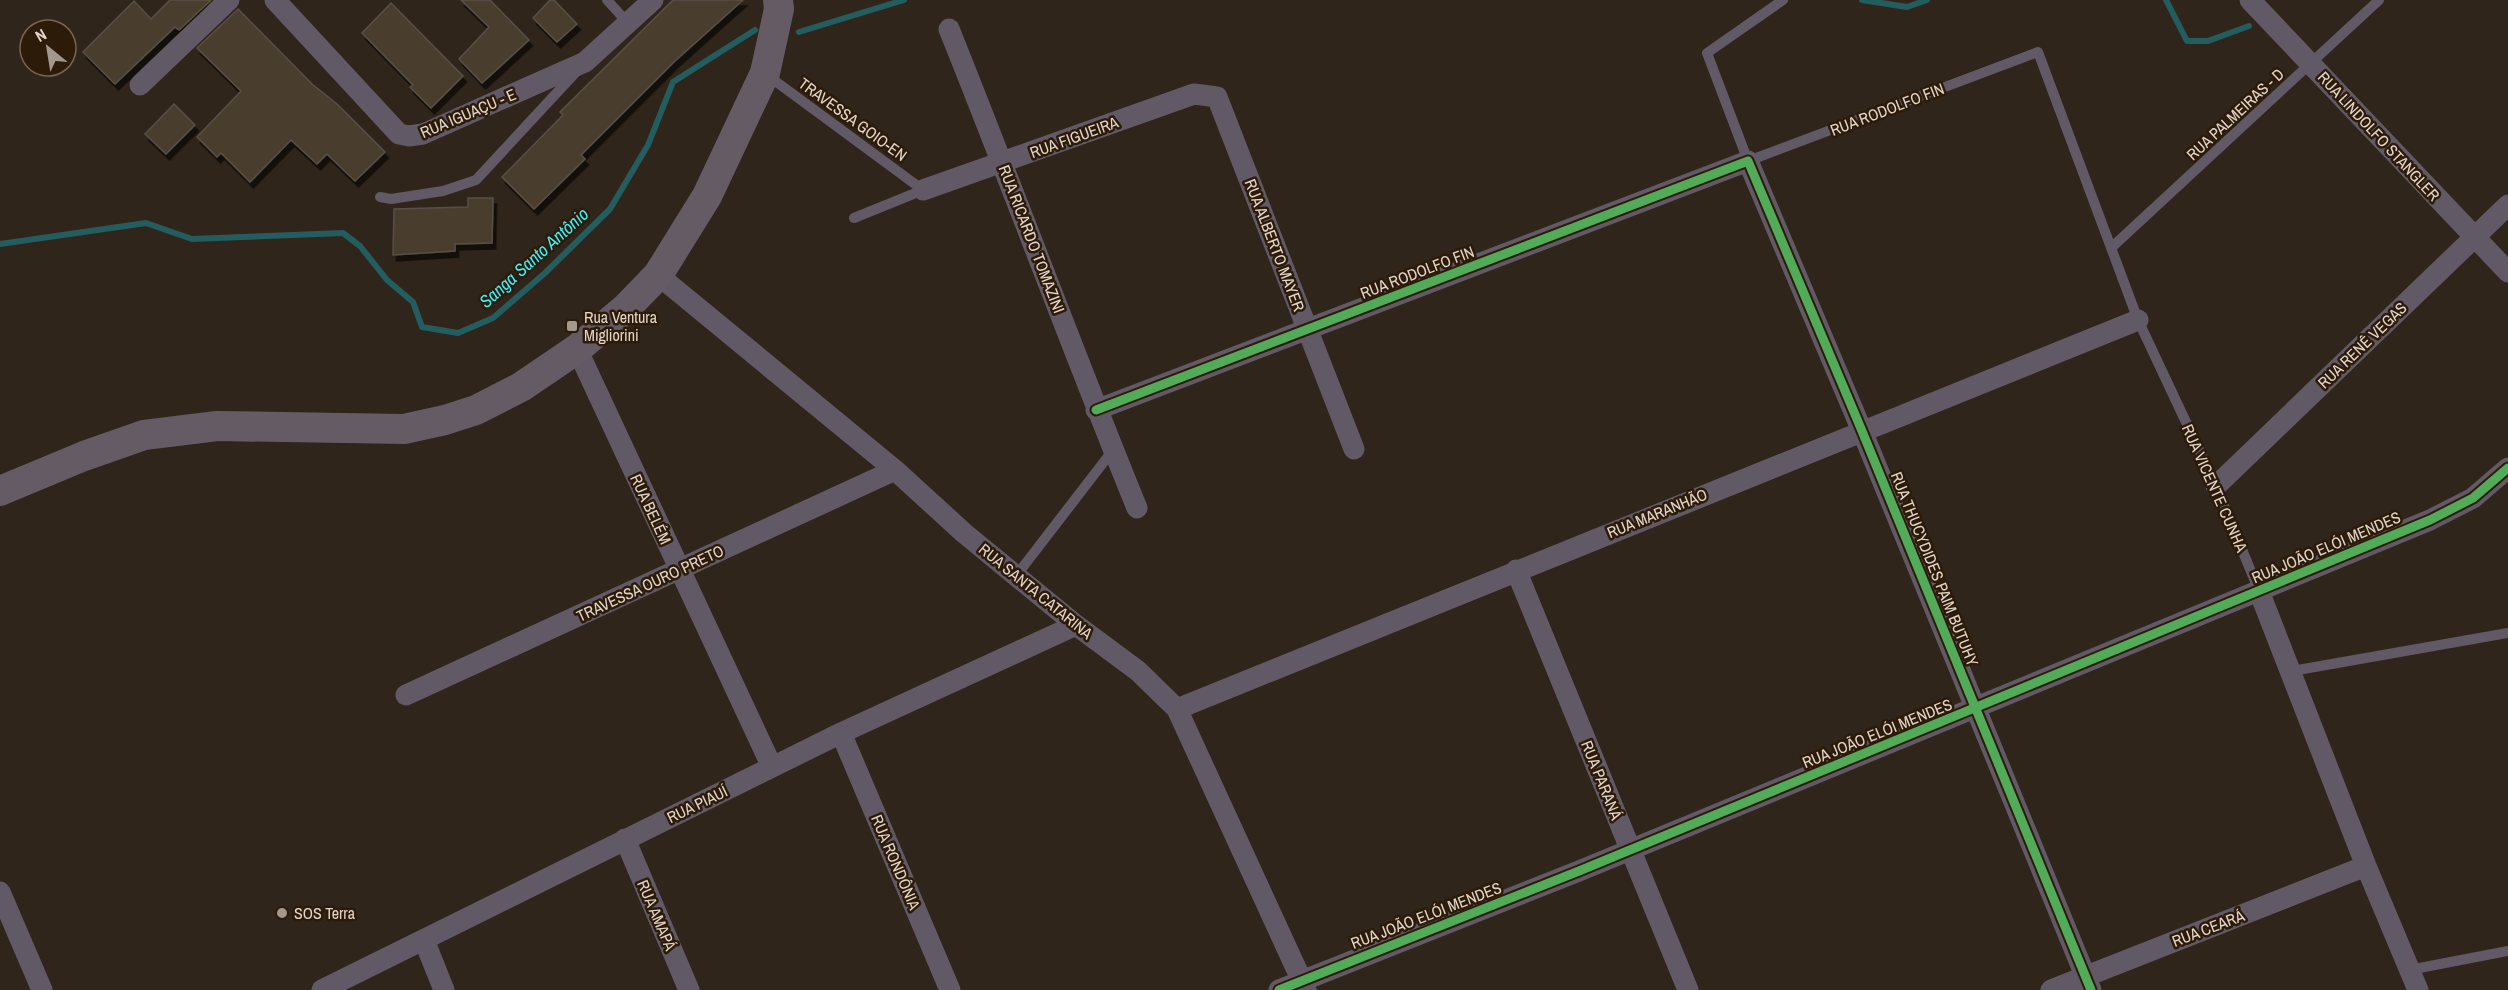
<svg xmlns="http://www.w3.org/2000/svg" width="2508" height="990" viewBox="0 0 2508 990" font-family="'Archivo Narrow',sans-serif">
	<defs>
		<filter id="shadow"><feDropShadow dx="3.5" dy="6" stdDeviation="0" flood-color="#0009"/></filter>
	</defs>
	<rect width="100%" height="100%" fill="#2f251a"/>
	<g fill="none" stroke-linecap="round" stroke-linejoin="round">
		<path stroke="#245d60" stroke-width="6" d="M1862,0L1907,7L1927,0
			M2166,0L2187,41H2208L2249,26
			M799,32L904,0
			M0,244L146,223L192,239L343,233L360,246L387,280L413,302L422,327L458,333L493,318L545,273L610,209L648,145L673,82L755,30"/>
	</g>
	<path fill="#4a3e2e" stroke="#584f47" stroke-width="1.5" filter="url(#shadow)" d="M170,0H211L179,30L175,27L115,84L83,52L134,1L151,19Z
		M461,0H490L529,40L482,83L459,59L489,27Z
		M550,0H554L577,24L557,42L533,18Z
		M673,0H743L674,62L581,155L585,159L534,209L502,177L563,115L560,112Z
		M391,3L463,76L431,108L410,87L413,85L362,33Z
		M238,9L312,84L337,104L385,152L355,181L327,154L317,164L291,140L250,182L221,153L217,157L197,137L241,91L197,48Z
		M174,104L195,125L166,154L145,134Z
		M468,198H493L492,243L455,244V251L393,255L394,209L468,207Z"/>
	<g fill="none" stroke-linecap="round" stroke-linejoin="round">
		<path stroke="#615965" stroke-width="10" d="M607,0L628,23
			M1783,0L1707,53L1748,161L2038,52L2138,320L2216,486L2259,591
			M767,75L923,190
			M380,197L391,199L443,191L476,180L577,71
			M854,218L923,190
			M2111,248L2379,0
			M1016,576L1113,450
			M2292,671L2508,633
			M2409,970L2508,951"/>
		<path stroke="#615965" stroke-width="21" d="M275,0L399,134L409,136L423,134L585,62L653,0
			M2250,0L2508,272
			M949,29C1013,188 1072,349 1137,508
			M140,85L229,0
			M923,190L1194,94L1217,97L1354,449
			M658,275L895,470L964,533L1076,625L1138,671L1177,709L1306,990
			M577,349L772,767
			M1096,410L1748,161L1862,431L2091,990
			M2216,486L2508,205
			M1516,570L1688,990
			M2259,591L2366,866L2418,990
			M406,695L895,470
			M1177,709L2138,320
			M841,733L950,990
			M625,839L689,990
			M0,892L42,990
			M424,940L444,990
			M322,990L841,733L1076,625
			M1279,990L1579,871L2430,520L2473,498L2508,468
			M2051,990L2366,866"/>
		<path stroke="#645b65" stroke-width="30" d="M0,491L84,456L144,435L217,426L404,429L445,420L476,410L521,387L577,349L626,308L658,275L707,196L765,73L779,9L778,0"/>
		<g stroke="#2d1b09" stroke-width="13">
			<path id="cycleway" d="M1096,410L1748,161L1862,431L2091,990
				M1279,990L1579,871L2430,520L2473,498L2508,468"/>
		</g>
		<use href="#cycleway" stroke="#51ab58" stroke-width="9"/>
	</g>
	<g fill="#a3988d" stroke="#2d1b09" stroke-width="2">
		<rect x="566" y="320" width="12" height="12" rx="3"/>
		<circle cx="282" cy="913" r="6"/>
	</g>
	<g text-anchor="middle" stroke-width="5" stroke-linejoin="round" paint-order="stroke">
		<g font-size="16" fill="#e2d6cb" stroke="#2d1b09">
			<text transform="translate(1887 109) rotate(-21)" y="6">RUA RODOLFO FIN</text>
			<text transform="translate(468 113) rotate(-23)" y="6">RUA IGUAÇU - E</text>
			<text transform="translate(2235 114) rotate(-43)" y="6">RUA PALMEIRAS - D</text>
			<text transform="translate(853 119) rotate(36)" y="6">TRAVESSA GOIO-EN</text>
			<text transform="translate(2379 136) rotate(47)" y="6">RUA LINDOLFO STANGLER</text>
			<text transform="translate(1074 137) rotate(-20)" y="6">RUA FIGUEIRA</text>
			<text transform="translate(1032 239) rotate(69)" y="6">RUA RICARDO TOMAZINI</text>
			<text transform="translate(1275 245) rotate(69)" y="6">RUA ALBERTO MAYER</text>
			<text transform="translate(1417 272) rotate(-21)" y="6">RUA RODOLFO FIN</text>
			<text transform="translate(2362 345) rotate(-44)" y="6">RUA RENÊ VEGAS</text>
			<text transform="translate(2215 488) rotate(66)" y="6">RUA VICENTE CUNHA</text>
			<text transform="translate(651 509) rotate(65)" y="6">RUA BELÉM</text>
			<text transform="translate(1657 513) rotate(-22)" y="6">RUA MARANHÃO</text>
			<text transform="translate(2326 547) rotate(-23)" y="6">RUA JOÃO ELÓI MENDES</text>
			<text transform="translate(1935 569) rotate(68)" y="6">RUA THUCYDIDES PAIM BUTUHY</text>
			<text transform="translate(650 583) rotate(-25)" y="6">TRAVESSA OURO PRETO</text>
			<text transform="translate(1036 591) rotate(39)" y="6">RUA SANTA CATARINA</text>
			<text transform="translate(1877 733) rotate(-22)" y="6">RUA JOÃO ELÓI MENDES</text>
			<text transform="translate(1602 780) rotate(68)" y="6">RUA PARANÁ</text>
			<text transform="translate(697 804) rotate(-26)" y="6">RUA PIAUÍ</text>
			<text transform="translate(896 862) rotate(67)" y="6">RUA RONDÔNIA</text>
			<text transform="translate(657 915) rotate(67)" y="6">RUA AMAPÁ</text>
			<text transform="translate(1426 915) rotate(-21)" y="6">RUA JOÃO ELÓI MENDES</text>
			<text transform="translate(2208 928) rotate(-21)" y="6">RUA CEARÁ</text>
		</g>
		<g font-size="16" fill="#e2d6cb" stroke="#2d1b09" text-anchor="start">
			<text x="584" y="323">Rua Ventura<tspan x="584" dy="18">Migliorini</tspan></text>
			<text x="294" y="919">SOS Terra</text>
		</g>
		<g font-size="18" font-style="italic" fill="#3df0fb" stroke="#2d1b09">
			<text transform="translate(534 258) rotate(-42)" y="6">Sanga Santo Antônio</text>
		</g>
	</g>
	<g transform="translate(48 48) rotate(330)"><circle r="28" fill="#2d1b09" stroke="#756657" stroke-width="1.5"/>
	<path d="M0-4.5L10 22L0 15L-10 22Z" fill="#a3988d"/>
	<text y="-9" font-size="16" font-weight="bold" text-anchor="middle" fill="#e2d6cb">N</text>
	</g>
</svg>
